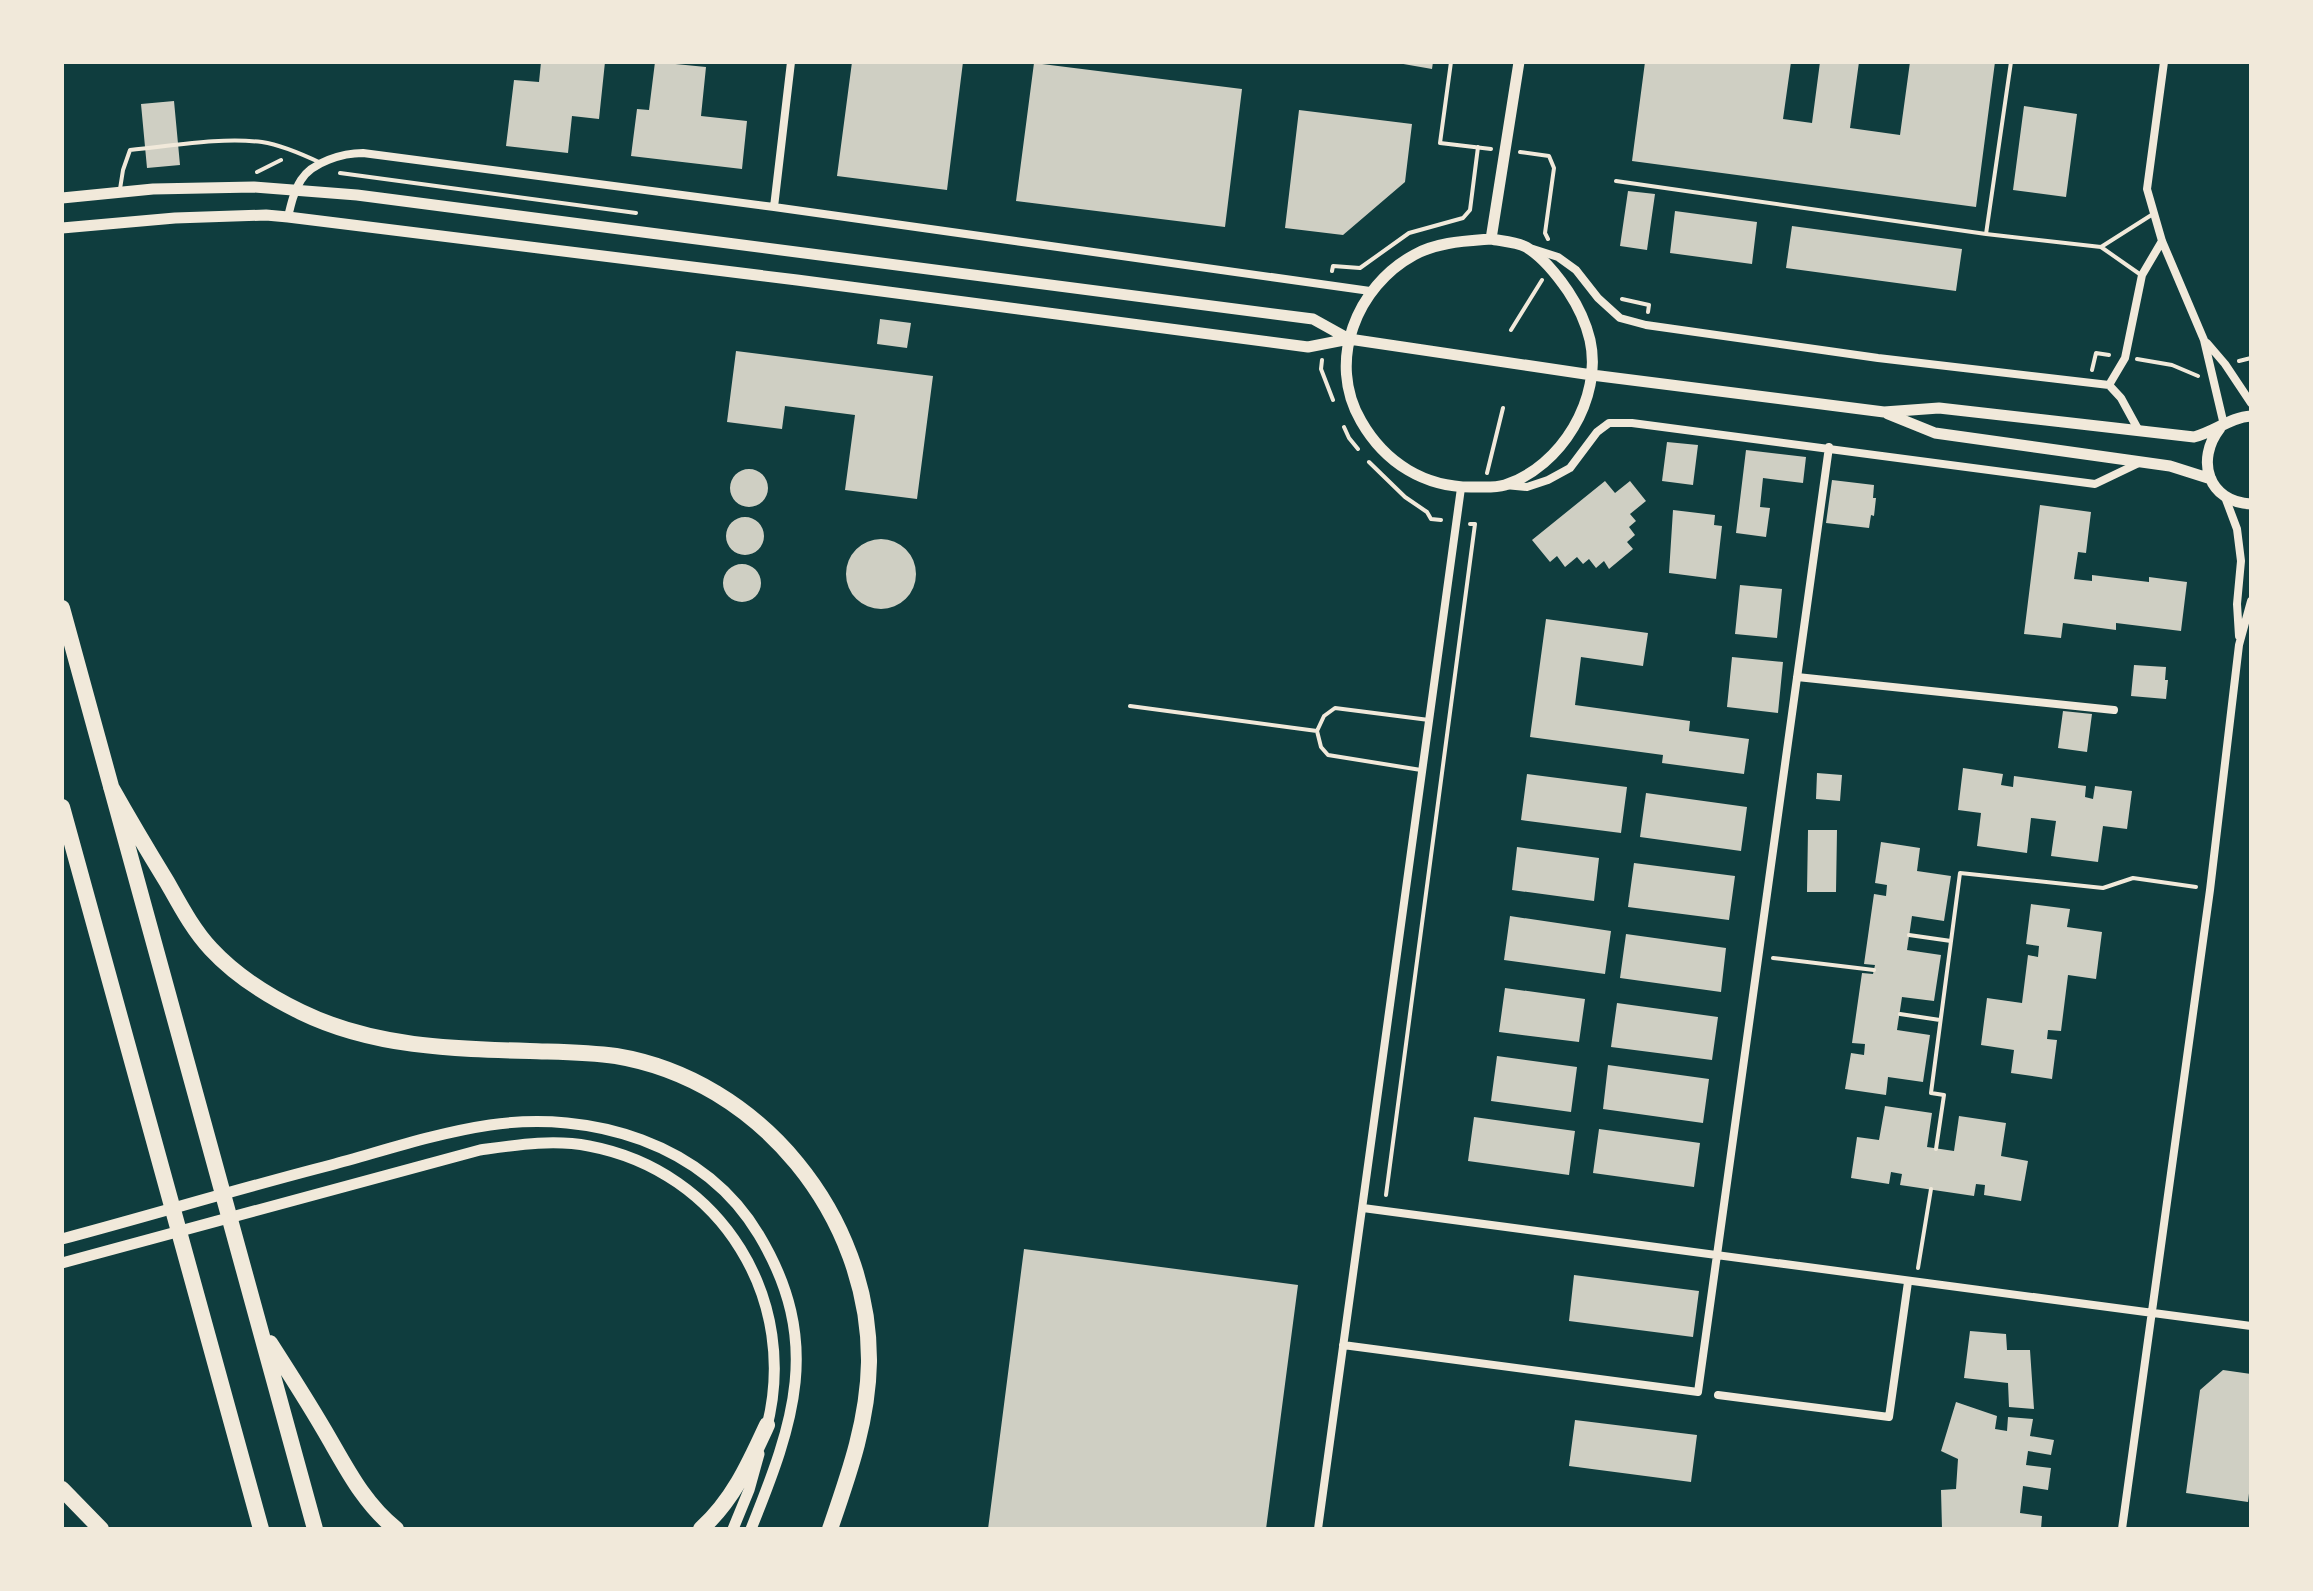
<svg xmlns="http://www.w3.org/2000/svg" width="2313" height="1591" viewBox="0 0 2313 1591" font-family="Inter,sans-serif">
	<rect width="100%" height="100%" fill="#0f3d3e"/>
	<path fill="#cfcfc3" d="M541,62H605L599,119L572,116L568,153L506,146L514,80L539,82Z
		M655,62L706,67L701,116L747,121L742,169L631,156L637,109L649,110Z
		M852,62H963L947,190L837,176Z
		M1392,62H1433L1432,69Z
		M1645,62H1791L1783,119L1812,123L1820,62H1859L1850,128L1900,135L1910,62H1995L1976,207L1632,161Z
		M1034,63L1242,89L1225,227L1016,201Z
		M174,101L180,165L147,168L141,104Z
		M2024,106L2077,114L2066,197L2013,190Z
		M1299,110L1412,124L1405,182L1343,235L1285,228Z
		M1628,191L1655,194L1647,250L1620,246Z
		M1675,211L1757,222L1752,264L1670,253Z
		M1792,226L1962,249L1956,291L1786,268Z
		M880,319L911,323L907,348L877,344Z
		M736,351L933,376L917,499L845,490L855,415L785,406L782,429L727,422Z
		M1667,442L1698,445L1693,485L1662,481Z
		M1746,450L1806,457L1803,483L1763,478L1760,507L1770,508L1766,537L1736,533Z
		M730 488a19 19 0 1 1 38 0a19 19 0 1 1-38 0Z
		M1832,480L1874,485L1873,498H1876L1874,516L1871,515L1869,528L1826,523Z
		M1605,481L1615,493L1630,481L1646,501L1630,514L1636,521L1629,527L1635,535L1627,542L1633,549L1609,569L1604,561L1596,568L1589,559L1583,564L1577,557L1565,567L1557,556L1550,562L1532,540Z
		M2040,505L2091,512L2086,553L2078,552L2074,579L2092,581V575L2149,582V577L2187,582L2181,631L2116,623V630L2063,623L2061,638L2024,634Z
		M1673,510L1715,515L1714,525L1722,526L1716,579L1669,573Z
		M726 536a19 19 0 1 1 38 0a19 19 0 1 1-38 0Z
		M846 574a35 35 0 1 1 70 0a35 35 0 1 1-70 0Z
		M723 583a19 19 0 1 1 38 0a19 19 0 1 1-38 0Z
		M1740,585L1782,589L1777,638L1735,634Z
		M1546,619L1648,633L1643,666L1581,657L1575,705L1690,721L1689,731L1749,739L1744,774L1662,763L1663,755L1530,737Z
		M1732,657L1783,662L1778,713L1727,707Z
		M2134,665L2166,667L2165,680H2168L2166,699L2131,696Z
		M2063,711L2092,714L2087,752L2058,748Z
		M1963,768L2003,774L2001,785L2013,787L2014,776L2086,786L2085,797L2093,799L2095,786L2132,791L2127,829L2103,826L2098,862L2051,856L2056,821L2031,818L2027,853L1977,846L1981,813L1958,810Z
		M1817,773L1842,775L1840,801L1816,799Z
		M1527,774L1627,787L1621,833L1521,820Z
		M1646,793L1747,807L1741,851L1640,837Z
		M1808,830H1837L1836,892H1807Z
		M1881,842L1920,848L1917,871L1951,876L1944,921L1912,916L1907,950L1941,955L1934,1001L1902,997L1897,1030L1930,1035L1923,1082L1888,1077L1886,1095L1845,1089L1851,1053L1864,1055L1865,1044L1852,1043L1862,973L1873,974L1875,965L1864,964L1874,894L1886,896L1887,885L1875,883Z
		M1517,847L1599,858L1594,901L1512,890Z
		M1634,863L1735,876L1729,920L1628,907Z
		M2031,904L2070,909L2067,927L2102,932L2096,979L2068,975L2061,1031L2048,1030L2047,1039L2057,1040L2052,1079L2011,1073L2014,1050L1981,1045L1987,998L2022,1003L2028,955L2038,957L2039,946L2026,944Z
		M1510,916L1611,931L1605,974L1504,960Z
		M1626,934L1726,948L1721,992L1620,978Z
		M1505,988L1585,999L1579,1042L1499,1032Z
		M1617,1003L1718,1017L1712,1060L1611,1047Z
		M1497,1056L1577,1067L1571,1112L1491,1101Z
		M1608,1065L1709,1079L1703,1123L1603,1109Z
		M1885,1106L1932,1113L1927,1147L1954,1151L1959,1116L2006,1123L2001,1156L2028,1161L2021,1201L1984,1195L1985,1185L1976,1184L1974,1196L1900,1185L1902,1174L1891,1172L1889,1184L1851,1178L1857,1137L1879,1140Z
		M1474,1117L1575,1131L1569,1175L1468,1161Z
		M1599,1129L1700,1143L1694,1187L1593,1173Z
		M1024,1249L1298,1285L1266,1529H988Z
		M1574,1275L1699,1291L1693,1337L1569,1321Z
		M1970,1331L2006,1334L2007,1350H2030L2034,1409L2009,1407L2008,1383L1964,1378Z
		M2223,1370L2251,1374V1476L2248,1502L2186,1493L2200,1390Z
		M1956,1402L1997,1416L1995,1429L2007,1431L2008,1417L2033,1419L2030,1436L2054,1440L2051,1455L2028,1451L2026,1465L2051,1468L2048,1490L2023,1486L2020,1513L2042,1516L2041,1529H1942L1941,1490L1956,1489L1958,1459L1941,1451Z
		M1575,1420L1697,1435L1691,1482L1569,1466Z"/>
	<g fill="none" stroke-linecap="round" stroke-linejoin="round">
		<path stroke="#f1e9da" stroke-width="4" d="M1451,62L1440,143L1491,149
			M1520,152L1549,156L1554,168L1545,233L1548,239
			M257,172L281,160
			M340,173L636,213
			M1332,271L1333,266L1360,268L1409,233L1463,218L1470,210L1478,147
			M1622,299L1649,305L1648,312
			M1511,330L1542,280
			M2137,359L2172,365L2198,376
			M1322,360L1321,369L1333,400
			M2239,361L2251,358
			M2092,370L2096,353L2109,355
			M1344,427L1349,438L1358,449
			M1369,462L1405,497L1427,512L1431,519L1441,520
			M1487,473L1503,408
			M1909,935L1951,941
			M1773,958L1874,970
			M1900,1014L1940,1020
			M1936,1149L1944,1095L1931,1093L1960,873L2103,888L2133,878L2196,887
			M1386,1195L1475,524H1470
			M1918,1268L1931,1189"/>
		<path stroke="#f1e9da" stroke-width="4" d="M1616,181L1986,234L2101,247L2141,275
			M120,189L123,170L130,150C173,146 219,137 262,142C282,145 302,154 321,163
			M1986,234L2011,62
			M2101,247L2153,214
			M1130,706L1317,731
			M1421,770L1328,755L1321,747L1317,731L1324,716L1335,708L1429,720"/>
		<path stroke="#f1e9da" stroke-width="8" d="M2164,62L2147,189L2162,241L2204,340L2224,425
			M774,207L791,62
			M288,217C291,204 294,191 301,180C312,162 343,153 363,153L774,207L1370,291
			M1533,249L1558,257L1576,270L1598,298L1620,318L1646,325L1878,358L2109,385L2121,398L2139,431
			M2207,343L2225,364L2251,403
			M2109,385L2125,358L2142,275L2162,241
			M1505,485L1527,487L1548,480L1570,468L1597,432L1609,423H1632L2095,484L2141,462
			M2225,497L2237,529L2241,561L2237,604L2239,636
			M1797,677L2114,710
			M1363,1208L2251,1326
			M1343,1345L1698,1392L1829,447
			M1718,1395L1889,1417L1908,1282
			M1318,1529L1461,488
			M2122,1529L2210,890L2239,645L2251,601"/>
		<path stroke="#f1e9da" stroke-width="11" d="M62,198L153,189L254,187L357,195L1313,319L1349,339
			M62,228L175,218L266,215L288,217L797,280L1308,347L1349,339L1592,375L1884,412L1939,408L2194,437C2214,432 2231,417 2251,416
			M1491,239C1501,241 1517,242 1526,247C1543,257 1557,275 1568,291C1578,306 1586,323 1590,340C1603,398 1561,467 1505,485C1495,488 1484,487 1474,487C1425,488 1385,463 1361,421C1326,361 1357,286 1414,255C1437,242 1466,241 1491,239Z
			M1491,239L1519,62
			M1888,414L1935,433L2170,466L2211,479
			M2220,428C2195,460 2208,502 2251,504
			M62,1239C152,1215 241,1188 331,1165C383,1151 436,1133 490,1125C591,1110 704,1143 759,1235C823,1342 794,1422 751,1529
			M62,1263L480,1150C516,1145 553,1139 589,1146C722,1171 801,1301 766,1430
			M733,1529L749,1490L759,1454"/>
		<path stroke="#f1e9da" stroke-width="16" d="M62,608L315,1529
			M111,787C129,819 148,851 167,882C180,905 193,930 211,949C236,976 268,996 301,1012C373,1047 452,1049 530,1051C558,1052 587,1052 616,1056C760,1080 870,1216 869,1362C868,1421 849,1474 830,1529
			M62,807L261,1529
			M270,1343C288,1371 306,1399 323,1428C345,1465 362,1502 396,1529
			M62,1489L101,1529
			M701,1529C733,1500 749,1464 767,1425"/>
	</g>
	<rect width="2313" height="1591" fill="none" stroke="#f1e9da" stroke-width="128"/>
</svg>
